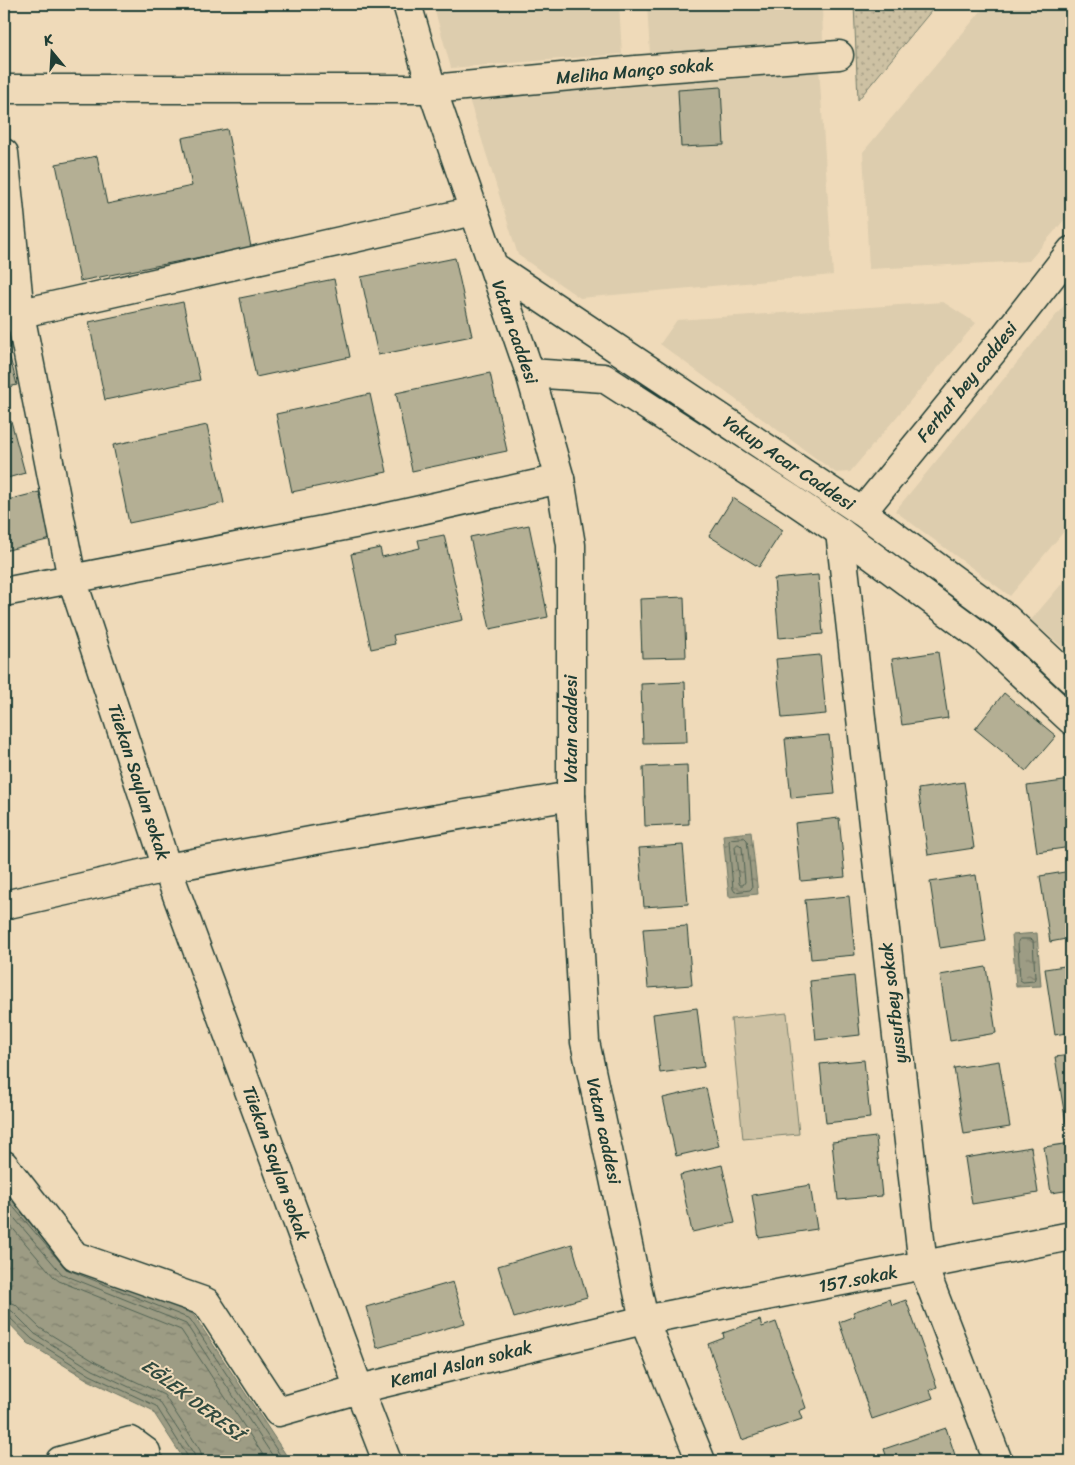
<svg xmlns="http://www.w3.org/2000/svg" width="1075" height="1465" viewBox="0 0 1075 1465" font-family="Sriracha,sans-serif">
	<defs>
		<pattern id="park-dots" width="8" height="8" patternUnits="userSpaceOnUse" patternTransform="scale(1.25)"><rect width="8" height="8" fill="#cdc1a3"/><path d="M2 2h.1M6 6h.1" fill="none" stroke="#a69e86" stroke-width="1.8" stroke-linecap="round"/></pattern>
		<pattern id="water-ripples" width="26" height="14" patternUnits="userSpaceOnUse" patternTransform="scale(1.25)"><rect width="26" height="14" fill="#9d9c84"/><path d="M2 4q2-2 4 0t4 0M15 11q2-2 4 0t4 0" fill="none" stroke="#7f806d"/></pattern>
	</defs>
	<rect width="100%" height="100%" fill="#efdab9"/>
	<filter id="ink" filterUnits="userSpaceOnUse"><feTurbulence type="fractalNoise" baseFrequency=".02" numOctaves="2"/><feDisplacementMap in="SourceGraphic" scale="10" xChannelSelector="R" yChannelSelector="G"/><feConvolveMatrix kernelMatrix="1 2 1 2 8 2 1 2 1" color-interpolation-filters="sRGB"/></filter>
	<g filter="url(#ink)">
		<path fill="#ddcdae" d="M433,4H619L622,54L451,68Z
			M647,4H822L823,42L650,55Z
			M987,4H1071V212L1029,261L869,269L863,152Z
			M819,67L833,275L580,298L518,255L469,99Z
			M1071,297V523L1010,596L895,511Z
			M943,302L976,323L850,472L836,473L660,344L677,320Z
			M1071,573V655L1031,620Z"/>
		<path fill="url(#park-dots)" stroke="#767f6c" d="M854,4H937L858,100Z"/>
		<path fill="#cdc1a3" stroke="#767f6c" d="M787,1013L799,1134L743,1139L731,1019Z"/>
		<path fill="url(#water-ripples)" stroke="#6b7664" d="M751,832L758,894L729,897L723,835Z
			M1037,933L1041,986L1016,987L1012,935Z
			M4,1188L68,1265L193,1314L290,1461H185L152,1410L88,1380L28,1343L4,1318Z"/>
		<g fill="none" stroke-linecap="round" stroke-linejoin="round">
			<path stroke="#516354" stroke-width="1" d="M745,838L747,840L752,888L750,890L735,892L733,889L729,841L731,839Z
				M738,844L740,845L742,847L745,882L743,885H740L739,883L735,847Z
				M1020,939H1030L1033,940L1035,978L1034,981L1023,982L1020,980L1018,942Z
				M4,1196L66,1269L190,1319L284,1461
				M4,1206L62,1274L186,1324L276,1461
				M4,1218L54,1277L59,1281L181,1330L267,1461
				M4,1301L15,1304L40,1328L97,1363L164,1395L200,1450L203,1461
				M4,1309L12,1311L35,1334L93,1370L159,1401L194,1454L196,1461
				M4,1315L9,1317L32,1339L90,1375L156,1406L188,1457L189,1461"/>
		</g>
		<path fill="#b4af94" stroke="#1f3d34" d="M721,87L724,145L681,147L678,90Z
			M227,129L251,247L80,281L56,164L97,156L107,204L192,186L182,138Z
			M455,258L472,336L378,355L361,277Z
			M334,279L350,357L256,377L240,298Z
			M183,302L200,380L105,400L89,322Z
			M4,342H6L17,385L4,388Z
			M490,373L507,451L412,471L396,393Z
			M370,394L387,472L292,492L276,414Z
			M11,421L25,473L4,479V423Z
			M207,425L224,503L129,523L113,445Z
			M39,492L51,539L4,551V501Z
			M733,498L783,530L759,567L709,536Z
			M529,525L548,617L490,629L470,537Z
			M444,535L463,620L393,635L395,644L371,649L351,554L380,548L382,557L420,548L418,540Z
			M818,575L823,634L779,638L774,579Z
			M684,597L686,657L642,658L640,599Z
			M938,652L948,718L902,725L892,659Z
			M820,655L826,714L782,718L776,659Z
			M685,682L687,742L643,743L641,684Z
			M1004,693L1056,736L1026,771L975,729Z
			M829,735L835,794L791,798L785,739Z
			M687,765L689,824L645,826L643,767Z
			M1071,780V847L1037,852L1027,786Z
			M964,782L974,848L928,855L918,789Z
			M839,818L845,877L801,881L795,823Z
			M683,845L688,904L644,907L639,848Z
			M1071,871V938L1050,942L1040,876Z
			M976,875L986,941L940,948L930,882Z
			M849,896L855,955L811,959L805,900Z
			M687,926L692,985L648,988L643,929Z
			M1071,965V1032L1055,1035L1045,969Z
			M986,967L996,1033L950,1041L940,975Z
			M854,976L860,1035L816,1040L810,981Z
			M697,1008L704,1067L660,1073L653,1014Z
			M1071,1055V1123H1066L1055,1057Z
			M864,1060L870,1118L826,1123L820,1064Z
			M999,1061L1010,1127L964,1134L954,1068Z
			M706,1088L719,1146L676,1156L663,1098Z
			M876,1137L882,1196L838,1200L832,1142Z
			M1071,1143V1190L1051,1193L1044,1147Z
			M1031,1147L1038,1193L972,1204L965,1158Z
			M722,1165L735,1223L692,1232L680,1175Z
			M810,1185L817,1229L759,1238L752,1195Z
			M572,1244L587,1297L514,1318L498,1266Z
			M453,1282L465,1323L377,1348L366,1307Z
			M890,1299L892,1305L906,1300L937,1387L930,1390L933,1398L872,1419L839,1322L855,1316L853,1312Z
			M760,1320L762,1327L776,1322L806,1408L799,1411L802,1419L742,1440L708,1344L724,1338L723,1333Z
			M946,1428L957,1461H888L884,1449Z"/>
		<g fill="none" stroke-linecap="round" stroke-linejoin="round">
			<g stroke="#1f3d34" stroke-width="31">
				<path id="street" d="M4,89H432L636,70L839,55
					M4,153L20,314L72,579L167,868L359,1389L387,1461
					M4,317L474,211
					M862,512L994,350L1071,251
					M840,532L923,1266L998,1461
					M4,592L380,519L560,479
					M4,905L167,868L337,836L571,796
					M4,1165L75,1256L206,1302L278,1412L359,1389L644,1320L1071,1236
					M60,1461L131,1441L146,1452L148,1461"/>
			</g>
			<g stroke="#1f3d34" stroke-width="31">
				<path id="secondary" d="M407,4L432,89L530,373L560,479L571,545V796L585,1042L644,1320L672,1390L701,1461
					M493,266L862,512L1006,618L1071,679
					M530,373L604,378L793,500L840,532L984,639L1071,720"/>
			</g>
			<use href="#street" stroke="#efdab9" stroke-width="28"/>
			<use href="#secondary" stroke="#efdab9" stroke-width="28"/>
		</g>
	</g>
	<g text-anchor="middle" stroke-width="4" stroke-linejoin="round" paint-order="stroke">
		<g font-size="18" fill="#1f3d34" stroke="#efdab9">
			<text transform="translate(635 71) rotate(-5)" y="6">Meliha Manço sokak</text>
			<text transform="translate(515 332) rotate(71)" y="6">Vatan caddesi</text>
			<text transform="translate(967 382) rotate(-51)" y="6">Ferhat bey caddesi</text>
			<text transform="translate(789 463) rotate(34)" y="6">Yakup Acar Caddesi</text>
			<text transform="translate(571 729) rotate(-90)" y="6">Vatan caddesi</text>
			<text transform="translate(139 782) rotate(72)" y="6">Tüekan Saylan sokak</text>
			<text transform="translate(893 1003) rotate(-97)" y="6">yusufbey sokak</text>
			<text transform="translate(604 1131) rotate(78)" y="6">Vatan caddesi</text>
			<text transform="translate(276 1163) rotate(70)" y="6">Tüekan Saylan sokak</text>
			<text transform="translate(858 1279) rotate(-11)" y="6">157.sokak</text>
			<text transform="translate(461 1364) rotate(-14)" y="6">Kemal Aslan sokak</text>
		</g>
		<g font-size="19" font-style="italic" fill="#324b40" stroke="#efdab9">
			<text transform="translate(193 1399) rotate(37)" y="7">EĞLEK DERESİ</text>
		</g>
	</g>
	<rect width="1075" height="1465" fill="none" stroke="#efdab9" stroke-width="20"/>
	<rect x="10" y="10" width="1055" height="1445" fill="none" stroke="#1f3d34" stroke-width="2" filter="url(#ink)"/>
	<g transform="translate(52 52) rotate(342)" stroke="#efdab9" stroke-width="4" paint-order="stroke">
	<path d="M0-4L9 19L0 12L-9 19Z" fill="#1f3d34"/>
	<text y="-8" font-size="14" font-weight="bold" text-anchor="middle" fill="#1f3d34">K</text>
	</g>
</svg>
